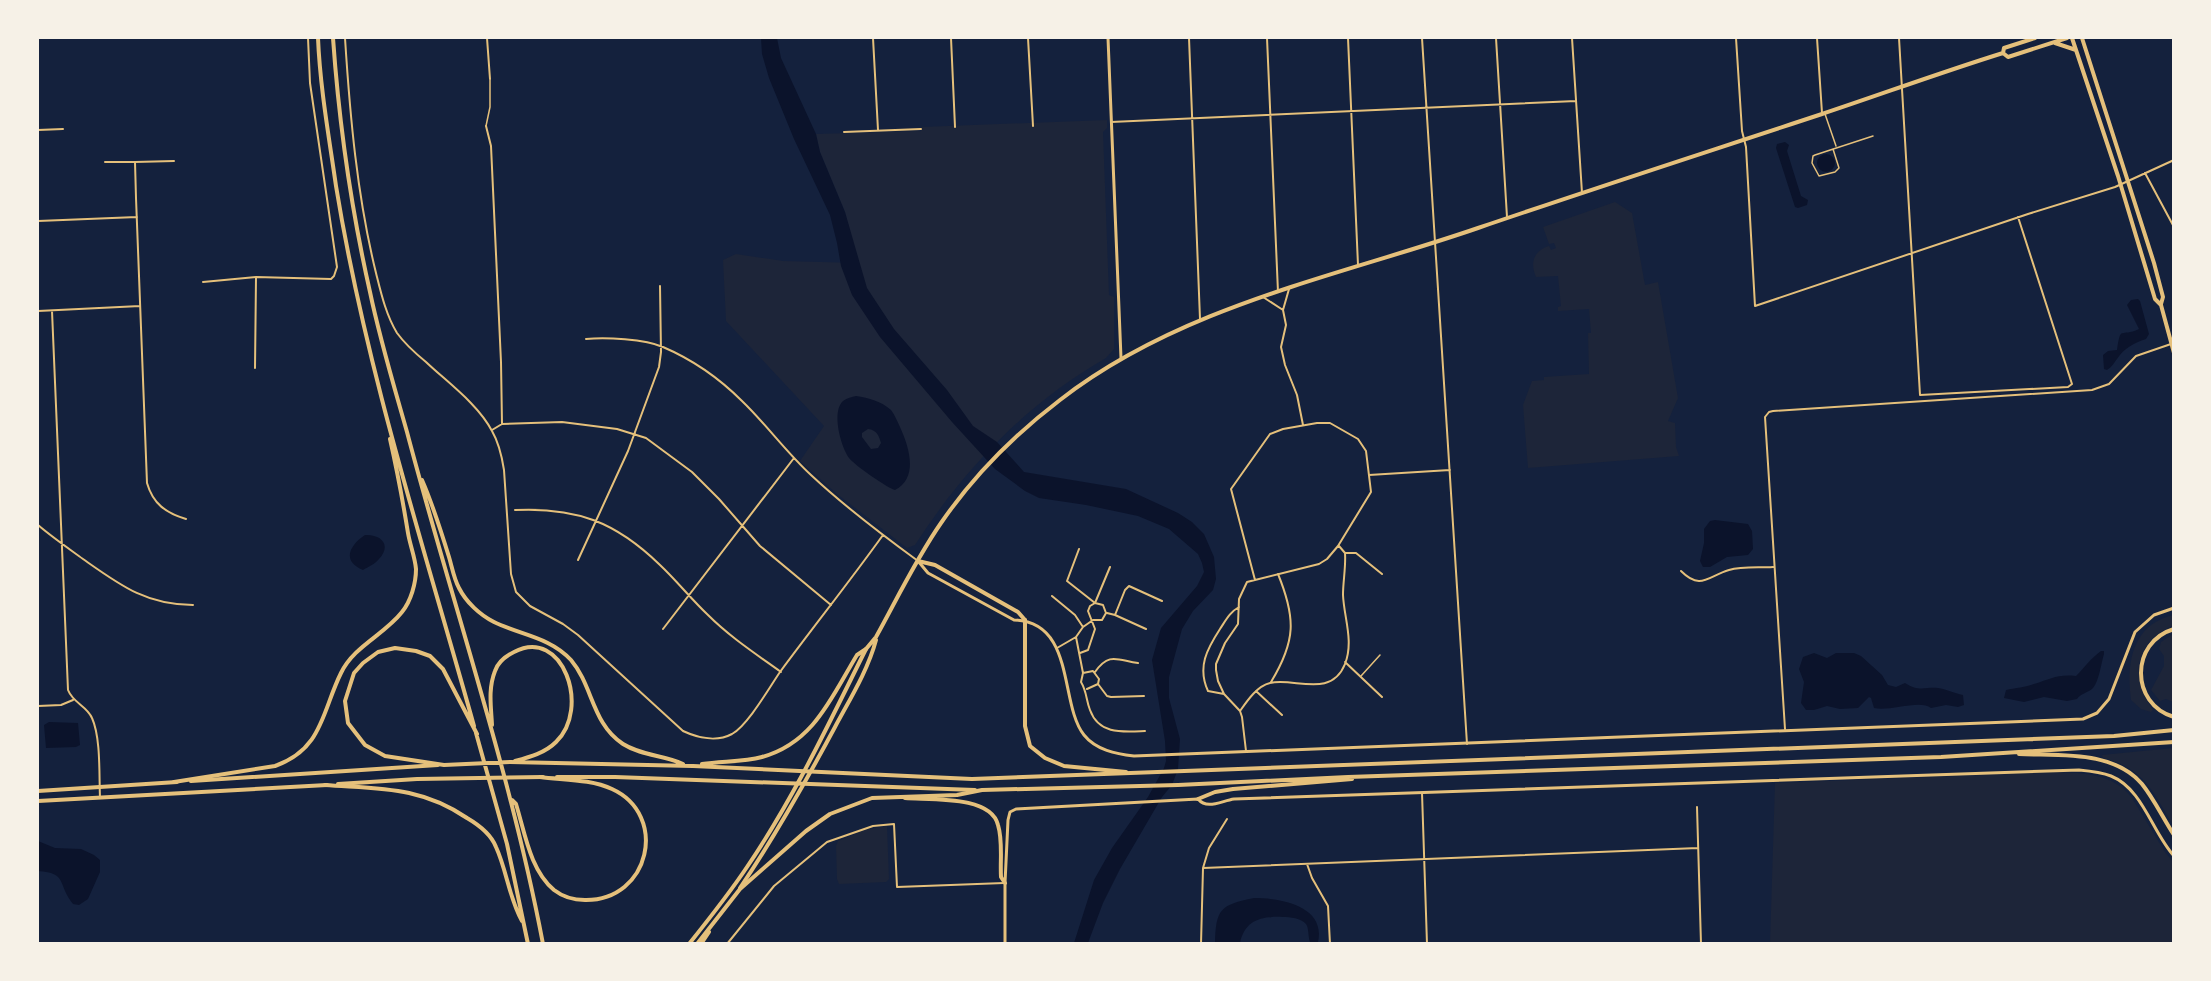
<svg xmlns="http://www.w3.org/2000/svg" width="2211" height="981" viewBox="0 0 2211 981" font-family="'Asap Condensed',sans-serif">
	<rect width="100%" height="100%" fill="#14213d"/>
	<path fill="#1d2539" d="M1107,120V128L1103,132L1109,295L1114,297V349L1106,358C1027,403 964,469 915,545L907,548L837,494L800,461L824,426L726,321L723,260L736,254L783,261L858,263L845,212L820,152L816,134L921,131L922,127Z
		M1615,202L1632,213L1645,285L1658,282L1678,398L1668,421L1675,423L1676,447L1679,456L1528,468L1523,405L1532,381L1544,380V377L1589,374L1588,333H1591L1589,309L1558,311V307L1561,306L1558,276L1536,277C1530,263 1533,251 1549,246L1551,250L1556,248L1554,243L1549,244L1543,227Z
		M2173,615V626C2134,641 2130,679 2153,710L2151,712L2141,709L2131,700C2126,663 2132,625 2173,615Z
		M2173,634H2174L2173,702L2166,699L2160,701L2151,690L2164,666V656L2159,649L2161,642Z
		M2173,748H2174L2173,825C2153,792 2144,768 2103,758L2102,755Z
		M2057,772C2085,773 2114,774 2132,798L2165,852L2173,862V943H1770L1775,783Z
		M887,826L889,879L886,882L839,884L837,879L836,846L838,841L865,830Z"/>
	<path fill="#0b132b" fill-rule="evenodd" d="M761,38H777L781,58L816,134L820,152L845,212L867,288L894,329L947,390L973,426L997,442L1024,472L1126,489L1178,513L1192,522L1204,534L1214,557L1216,579L1213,590L1193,611L1182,629L1169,677V698L1180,739L1178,769L1172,785L1162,797L1120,869L1103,903L1088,943H1074L1094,880L1112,848L1148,797L1164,768L1166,761L1165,741L1152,660L1161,628L1197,586L1204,572L1202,563L1198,554L1169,529L1138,516L1086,505L1039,498L1025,491L995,469L952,422L880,337L852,295L841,266L837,243L830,215L794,139L769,78L762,54Z
		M1785,142L1789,145L1787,151L1801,196L1808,200L1807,205L1798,208L1795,207L1776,148L1777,144Z
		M1817 163a9 9 0 1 1 18 0a9 9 0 1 1-18 0Z
		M2131,300L2138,299L2140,301L2149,334L2146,339C2134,343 2124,348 2117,359C2113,364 2112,367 2107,370L2104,369L2103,355L2108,351L2117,350C2121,324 2120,338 2139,329L2127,305Z
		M856,396C869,398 881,401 891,410C895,415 897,421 900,427C909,447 919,477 895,490C889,489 853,464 849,458C841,447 831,412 843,401C847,398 852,397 856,396ZM868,429C877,430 879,436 881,443L878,448L871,449L862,437V433Z
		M1715,520L1748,524L1752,531L1753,549L1748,555L1727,557L1710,567H1703L1700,561L1704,543V529L1710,521Z
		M365,535C381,534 392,545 379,559C375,564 368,567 363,570C341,561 350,545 365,535Z
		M2101,651H2104V654C2101,664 2099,681 2093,688C2088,693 2081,693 2077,699L2067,701L2044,697L2024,702L2004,698L2006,690C2015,688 2026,687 2034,684C2051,679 2057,674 2076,676C2086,666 2090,659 2101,651Z
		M1814,653L1827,658L1836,653H1854L1861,656L1882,675L1888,685L1896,687L1905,683C1919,692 1924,687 1938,688C1946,689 1954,693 1963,695L1964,705L1958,707L1946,705L1931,708C1920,699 1889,712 1874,708L1871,698L1869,697L1858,708L1840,709L1827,706L1814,710H1806L1801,703L1804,682L1799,669L1803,657Z
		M49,722L78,723L80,745L76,747L46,748L44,725Z
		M38,841L55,848L81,849L94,855L100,860V872L88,899L79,905L73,904C57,884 68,873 38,871Z
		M1254,898C1281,898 1326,906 1318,942L1314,944L1310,942C1308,937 1309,928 1306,924C1301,918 1290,917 1283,917C1261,916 1245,920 1240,943H1215C1216,909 1220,905 1254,898Z"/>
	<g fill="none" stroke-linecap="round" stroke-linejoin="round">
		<path stroke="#e5c07b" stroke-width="1.5" d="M1825,114L1836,146
			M486,126L490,107V80
			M1833,149L1839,168L1835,172L1819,176L1812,163L1813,156L1815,155L1873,136
			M1361,676L1380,655"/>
		<path stroke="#e5c07b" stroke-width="2" d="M345,38C350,116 357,196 376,273C381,293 386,315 397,333C405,344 415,353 426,362C447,382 478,404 492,431C499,443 502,457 504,470L511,574L516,592L530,606L563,624L578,635L683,731C698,738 717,742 732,734C748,725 769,688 780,672C814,626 850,581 883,535
			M487,38L490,79
			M873,38L878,130
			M951,38L955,127
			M1028,38L1033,126
			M1189,38L1200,319
			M1267,38L1278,292
			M1348,38L1358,265
			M1422,38L1467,744
			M1496,38L1507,217
			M1572,38L1582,193
			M1736,38L1742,131L1746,147L1755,306L2028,214L2115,187L2174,160
			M1817,38L1822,113
			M1899,38L1920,395L2068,387L2072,384L2018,217
			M1111,122L1576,101
			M486,126L491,146L501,362L502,424
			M38,130L63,129
			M844,132L921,129
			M174,161L135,162L136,198L147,483C153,504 166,513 186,519
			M105,162H135
			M2145,173L2174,227
			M38,221L137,217
			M203,282L256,277L331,279L334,276L337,267L310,83L308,38
			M1289,289L1283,310L1286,325L1281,347L1285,365L1297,395L1303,425
			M1263,297L1283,310
			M38,311L140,306
			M52,311L68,690C73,703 87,706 92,718C101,738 99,776 100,798
			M586,339C605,337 645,339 663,347C691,359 720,379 742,401C766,424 786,452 811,475C844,506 881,534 918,561
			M255,368L256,277
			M492,430L502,424L562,422L617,429L646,438L692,472L719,499L760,546L831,605
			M1369,475L1450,470
			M515,510C576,507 616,522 660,565C677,581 691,599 708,615C730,637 756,654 781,672
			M38,525C52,537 68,548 83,559C120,585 146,605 193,605
			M1345,553H1356L1382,574
			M578,560L628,451L659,367L661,352L660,286
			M1681,571C1701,591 1708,576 1729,570C1742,566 1759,568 1773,567
			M1052,596L1075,615L1083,627
			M1107,613L1115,615L1146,629
			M1115,615L1125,590L1129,586L1162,601
			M663,629L794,458
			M1076,637L1083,673L1081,682C1087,692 1086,700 1090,710C1099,735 1123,732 1145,731
			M1057,648L1076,637L1083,627L1093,620H1102L1106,613L1103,605L1095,603L1067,581L1079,549
			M1080,653L1088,650L1095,629L1088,611L1090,606L1095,603L1110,567
			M1345,662L1382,697
			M1095,672C1109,652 1117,660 1138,663
			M1083,673L1093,671L1099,679L1098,684L1087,689
			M1271,682C1296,641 1296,618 1278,574
			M1098,684L1107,696L1111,697L1144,696
			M1256,691L1282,715
			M1224,694L1208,691C1197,667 1207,649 1220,629C1226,620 1230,612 1239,607
			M38,706L61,705L73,700
			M1240,711C1247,701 1257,686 1270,683C1294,677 1331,699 1345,664C1354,641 1344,618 1343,595C1343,581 1346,567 1345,553L1339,546
			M1785,729L1765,417L1769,412L1773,411L2092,390L2109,384L2136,356L2171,344
			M1246,751L1242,717L1240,711L1224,694L1218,681L1216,670V664L1225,643L1238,624L1239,599L1247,582L1319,564L1327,559L1338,546L1371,492L1366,451L1358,439L1330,423H1317L1283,429L1270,434L1231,489L1255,580
			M1422,793L1427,944
			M1697,807L1701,944
			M1307,864L1312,878L1328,906L1330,944
			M1203,868L1698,848
			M727,944L774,886L827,842L873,826L894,824L897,887L1004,883
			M1201,944L1203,868L1209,848L1227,819"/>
		<path stroke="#e5c07b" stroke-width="3" d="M1108,38L1121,358
			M918,561L928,573L1014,620C1076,622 1059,704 1084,735C1096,750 1116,754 1134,756L2083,719L2097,713L2109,699L2135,632L2154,615L2174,608
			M1005,944V883L1008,820L1010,812L1016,809L1198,799C1207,810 1221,801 1234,799L2079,770C2090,771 2101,772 2111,776C2143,789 2152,832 2174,856"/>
		<path stroke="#e5c07b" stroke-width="4" d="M2072,38L2118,176L2155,299L2161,305L2174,353
			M2082,38L2154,263L2163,297L2161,304
			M2055,43L2076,50
			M2003,53L2008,57L2067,38
			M918,561L935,565L1018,612L1025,620
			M740,888C776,835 805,783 835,727C850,699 868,670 876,640
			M689,944C709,919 729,894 747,867C794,798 829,723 866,649L876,637C897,599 916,559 941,523C974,475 1014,435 1060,400C1181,306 1336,277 1478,228C1592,189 1707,152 1822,114C1882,94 1942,72 2003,53L2004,48L2035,38"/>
		<path stroke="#e5c07b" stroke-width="4" d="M557,777H615L975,790
			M191,781L438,765
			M338,784L417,779L543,777
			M38,791L177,782
			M38,801L327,785"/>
		<path stroke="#e5c07b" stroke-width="4" d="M318,38C320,87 329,137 336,186C366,370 424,547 474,726
			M333,38C339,123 351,208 370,292C380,340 394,386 407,432C452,603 510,770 543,944
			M422,480C433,505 441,531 449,557C452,567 454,579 459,588C466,602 480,615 494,622C520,635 550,637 571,660C593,686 592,724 623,744C642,756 664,755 683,764
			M1025,620V726L1030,746L1045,758L1064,766L1126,772
			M2174,629C2130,642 2130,704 2174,717
			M492,725C491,706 488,689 495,671C498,662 506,656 514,652C563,626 591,709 556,742C545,753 530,757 515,761
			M476,733L507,844L528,944
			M477,734L443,669L430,656L416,651L395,648L378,652L363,663L354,673L345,701L348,723L365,745L385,756L444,765L510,762L693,766L972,779L2114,736L2174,730
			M2019,754C2060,756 2113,750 2142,784C2154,799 2163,818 2174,835
			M702,764C722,761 743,762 762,757C814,743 832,696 857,655L866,649
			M174,782L275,766C323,749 322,711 341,673C354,646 384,635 402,612C411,601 416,583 416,569C415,557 410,545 408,533C403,502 397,470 390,439
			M325,785C379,789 420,786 467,818C479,825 491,834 496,847C507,871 509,898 522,921
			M905,798C930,800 991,795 998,825C1003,841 1000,860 1001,877L1005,883
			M1198,799L1215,792L1233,789L1352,779
			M512,800L516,804C525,833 530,870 554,890C563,897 574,900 585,900C650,901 669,815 612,789C591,779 563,780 540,777
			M697,944L740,889L806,831L830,814L872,798L957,795L982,790L1178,785L1348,777L1941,757L2174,742
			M701,944L709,932"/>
	</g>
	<rect width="2211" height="981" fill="none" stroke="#f6f1e7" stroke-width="78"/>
</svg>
